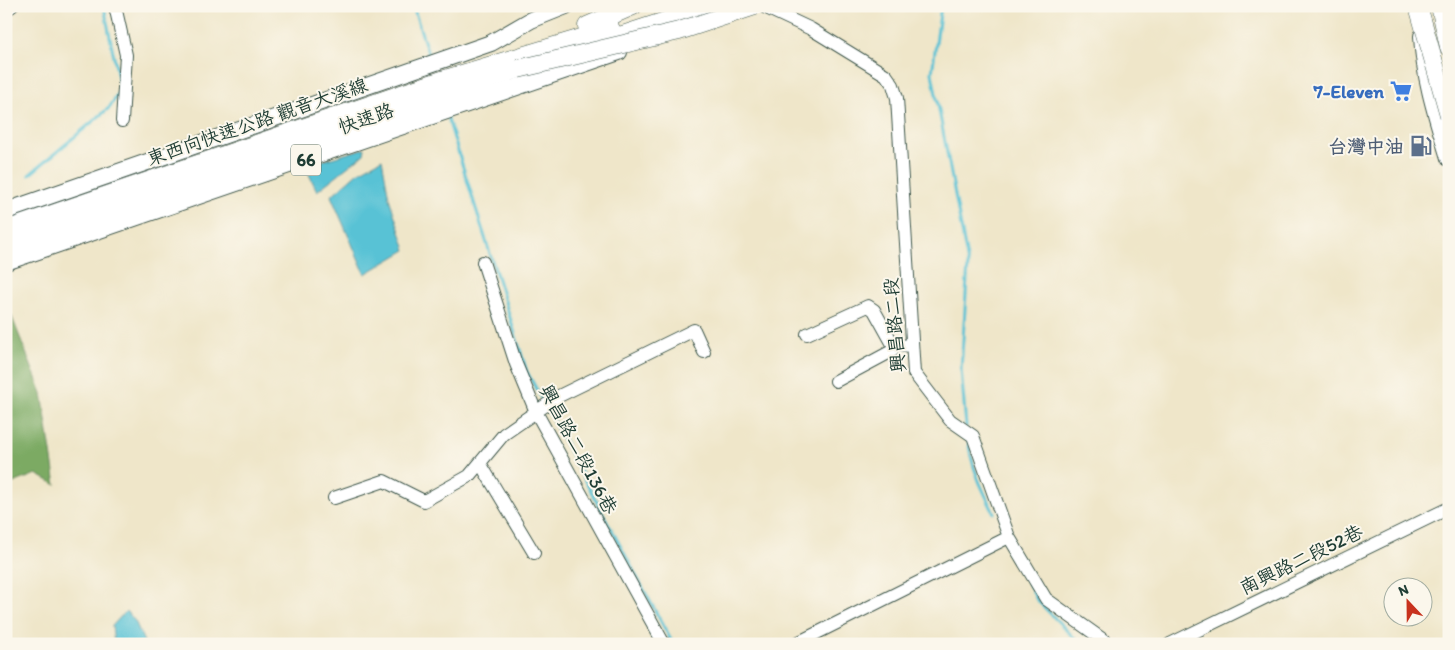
<svg xmlns="http://www.w3.org/2000/svg" width="1455" height="650" viewBox="0 0 1455 650" font-family="Itim,'LXGW WenKai TC',sans-serif">
	<rect width="100%" height="100%" fill="#fbf7ec"/>
	<filter id="ink" filterUnits="userSpaceOnUse"><feTurbulence type="fractalNoise" baseFrequency=".02" numOctaves="2"/><feDisplacementMap in="SourceGraphic" scale="10" xChannelSelector="R" yChannelSelector="G"/><feConvolveMatrix kernelMatrix="1 2 1 2 8 2 1 2 1" color-interpolation-filters="sRGB"/></filter>
	<filter id="wash" filterUnits="userSpaceOnUse"><feTurbulence type="fractalNoise" baseFrequency=".0096" numOctaves="4" result="noise"/><feDisplacementMap in="SourceGraphic" scale="20" xChannelSelector="R" yChannelSelector="G"/><feGaussianBlur stdDeviation="1.12" result="paint"/><feColorMatrix in="noise" values="0 0 0 0 0 0 0 0 0 0 0 0 0 0 0 0 0 1.4 0 .05"/><feComposite in="paint" operator="in"/></filter>
	<g filter="url(#wash)">
		<rect width="100%" height="100%" fill="#efe6c9"/>
		<path fill="#7baa63" stroke="#4d744c" d="M6,302L42,393L56,485L36,474L6,486Z"/>
		<path fill="#59c2d5" stroke="#3c8084" d="M365,148L364,154L317,191L305,166Z
			M382,159L389,198L406,250L365,274L331,196L357,173Z
			M126,611L135,621L145,644H114L112,626Z"/>
		<g fill="none" stroke-linecap="round" stroke-linejoin="round">
			<path stroke="#59c2d5" stroke-width="3" d="M104,6L119,83
				M413,6L430,60
				M941,6L932,73L968,264L961,369L966,426
				M447,116L527,372L544,403
				M29,175L109,108L118,94
				M547,409L673,644
				M968,437C970,465 982,489 994,513
				M1026,577L1037,600L1080,644"/>
		</g>
	</g>
	<g filter="url(#ink)">
		<g fill="none" stroke-linecap="round" stroke-linejoin="round">
			<g stroke="#3e564a" stroke-width="14">
				<path id="minor" d="M115,6L126,55L122,121
					M762,6L811,29L886,75L893,85L897,98L914,373L950,420L973,436L1009,537L1046,599L1109,644
					M6,10L12,6
					M483,262L516,364L536,412L664,644
					M807,334L868,306L874,310L894,346L912,345
					M836,381L892,351L894,346
					M480,463L534,553
					M334,498L384,481L424,501L469,476L504,434L559,396L694,330L704,352
					M795,644L1009,537
					M1170,644L1449,508"/>
			</g>
			<g stroke="#3e564a" stroke-width="18">
				<path id="major" d="M1422,36C1424,78 1437,118 1449,158
					M6,211L491,43L531,20L566,6
					M6,262L619,52"/>
			</g>
			<g stroke="#3e564a" stroke-width="19">
				<path id="highway" d="M1440,6L1449,47
					M587,26L633,6
					M598,43L711,6
					M6,230L445,79L611,29
					M6,246L533,64"/>
			</g>
			<use href="#minor" stroke="#fff" stroke-width="12"/>
			<use href="#major" stroke="#fff" stroke-width="16"/>
			<use href="#highway" stroke="#fff" stroke-width="18"/>
			<g stroke="#3e564a" stroke-width="19" stroke-linecap="butt">
				<path id="highway-bridge" d="M1418,6L1449,115
					M518,69L679,31L755,6"/>
			</g>
			<use href="#highway-bridge" stroke="#fff" stroke-width="18"/>
		</g>
	</g>
	<defs>
		<g id="supermarket-bare" transform="scale(1.725)"><path d="M-6-5.5h2.5l.6 2H6L4.5 2H-2.5L-4.4-4H-6ZM-1.5 3.2a1.3 1.3 0 1 0 .1 0ZM3 3.2a1.3 1.3 0 1 0 .1 0Z" fill="#3f7fe0" stroke="#fbf7ec" stroke-width="2.5" paint-order="stroke"/></g>
		<g id="fuel-bare" transform="scale(1.725)"><path d="M-5.5-6h7V0h2V4h1.3V-2.5L3-4.5l.8-.8L6-3V5H2.5V1h-1V6h-7ZM-4.2-4.7v3.2H.2V-4.7Z" fill="#5c6f8a" stroke="#fbf7ec" stroke-width="2.5" paint-order="stroke"/></g>
	</defs>
	<g fill-rule="evenodd">
		<use href="#supermarket-bare" x="1401" y="91"/>
		<use href="#fuel-bare" x="1421" y="146"/>
	</g>
	<g text-anchor="middle" stroke-width="4" stroke-linejoin="round" paint-order="stroke">
		<rect fill="#fbf7ec" stroke="#61756b" stroke-width="1" x="291" y="144.5" width="30" height="31" rx="4"/>
		<g font-size="18" font-weight="bold" fill="#1f3d34">
			<text x="306" y="166">66</text>
		</g>
		<g font-size="19" font-weight="bold" fill="#366cbe" stroke="#fbf7ec" text-anchor="end">
			<text x="1384" y="98">7-Eleven</text>
		</g>
		<g font-size="19" fill="#1f3d34" stroke="#fbf7ec">
			<text transform="translate(366 118) rotate(-19)" y="7">快速路</text>
			<text transform="translate(257 121) rotate(-19)" y="7">東西向快速公路 觀音大溪線</text>
			<text transform="translate(894 325) rotate(-95)" y="7">興昌路二段</text>
			<text transform="translate(579 449) rotate(62)" y="7">興昌路二段136巷</text>
			<text transform="translate(1301 559) rotate(-26)" y="7">南興路二段52巷</text>
		</g>
		<g font-size="19" font-weight="bold" fill="#4e5e75" stroke="#fbf7ec" text-anchor="end">
			<text x="1404" y="153">台灣中油</text>
		</g>
	</g>
	<rect width="1455" height="650" fill="none" stroke="#fbf7ec" stroke-width="25"/>
	<g transform="translate(1408 602) rotate(338)"><circle r="24" fill="#fbf7ec" stroke="#a3ada2"/>
	<path d="M0-4L9 19L0 12L-9 19Z" fill="#c8321e"/>
	<text y="-8" font-size="14" font-weight="bold" text-anchor="middle" fill="#1f3d34">N</text>
	</g>
</svg>
